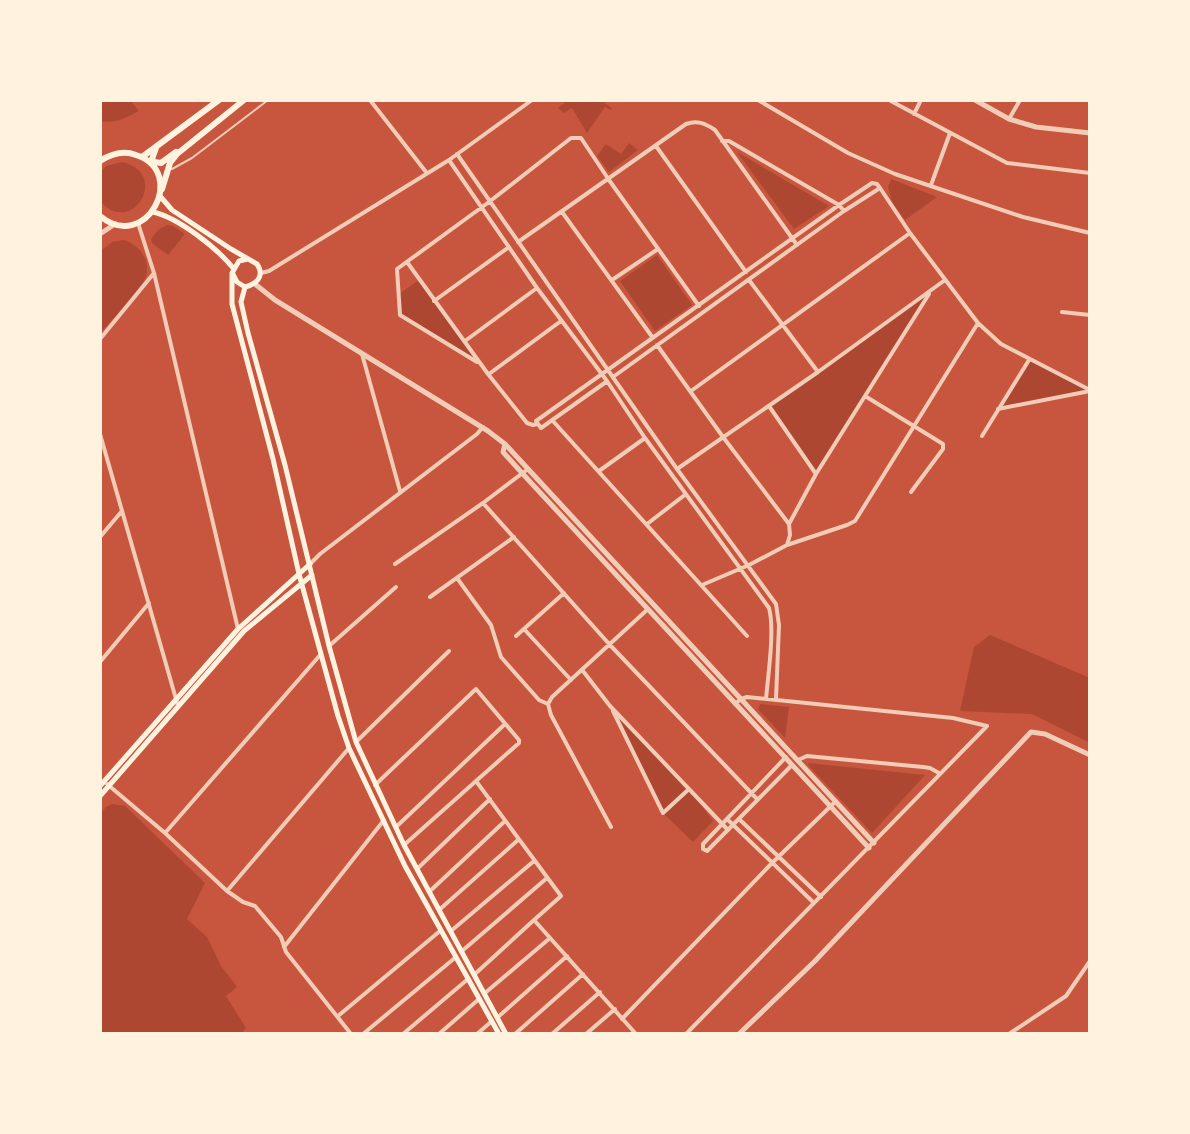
<svg xmlns="http://www.w3.org/2000/svg" width="1190" height="1134" viewBox="0 0 1190 1134" font-family="Overpass,sans-serif">
	<rect width="100%" height="100%" fill="#c8553d"/>
	<path fill="#ae4732" d="M100,100H130L139,111C126,118 115,124 100,121Z
		M568,100L603,102L612,108L610,110L605,107L587,133L572,108L564,113L558,108Z
		M629,143L638,150L609,172L597,156L606,144L621,154Z
		M737,152L829,206L794,229Z
		M122,162C171,173 132,238 100,201V173L106,166Z
		M891,179L937,197L905,220L892,202L888,187Z
		M167,225L173,226L185,234L168,255L152,243L151,239L158,230Z
		M123,240C140,244 152,262 145,279C140,291 110,322 100,333V249L102,250L112,242Z
		M657,255L692,305L655,331L620,281Z
		M419,280L480,364L400,315L399,294Z
		M930,292L816,474L769,406Z
		M1029,360L1090,390L998,409Z
		M990,635L1090,678V743L1032,714L960,711L974,647Z
		M760,704L789,707L785,738L758,709Z
		M610,706L689,789L713,821L693,842L663,813Z
		M808,763L925,775L872,833L809,766Z
		M112,804L125,806L205,883L187,919L207,937L221,966L237,987L226,996L246,1028L243,1031L245,1034H100V814L106,807Z"/>
	<g fill="none" stroke-linecap="round" stroke-linejoin="round">
		<path stroke="#f1ccb7" stroke-width="2" d="M172,169L192,158L268,100"/>
		<path stroke="#f1ccb7" stroke-width="4" d="M370,100L426,172
			M758,100L848,153L895,174L1023,217L1090,233
			M889,100L1007,163L1090,173
			M914,114L921,100
			M1009,119L1020,100
			M722,141H729L839,205L844,211
			M656,146L746,272
			M457,154L677,469L776,604L779,625L776,699
			M449,160L537,288L607,381L645,438L769,608C775,629 768,676 766,699
			M931,185L950,133
			M880,188L910,233L978,323L1001,344L1090,390
			M562,212L653,338
			M518,242L686,124C697,120 705,123 715,130L797,245
			M407,262L488,374L527,423L533,425L538,424L541,428L606,382
			M154,273L238,629
			M261,273L269,271L449,160L532,100
			M612,280L658,249
			M749,280L818,372
			M434,301L509,247
			M1062,312L1090,315
			M100,339L154,273L138,223
			M465,341L537,288
			M657,345L723,437L789,524L790,535L787,545
			M362,354L400,491
			M477,362L400,315L397,269L489,202L571,138H581L609,180L699,306
			M489,374L561,321
			M613,377L844,211L880,188
			M691,391L910,233
			M865,396L943,444V449L911,492
			M769,406L816,474
			M998,409L1090,391
			M552,420L747,636
			M538,424L536,421L839,205L872,183L877,184L880,188
			M100,434L178,706
			M982,436L1029,360
			M677,469L818,372L945,280
			M599,471L645,438
			M483,503L610,645L757,799
			M647,524L686,494
			M789,524L816,474L929,294
			M100,537L122,511
			M310,564L320,554L477,434L483,427
			M395,564L483,503L528,469
			M457,578L491,625L501,657L539,700L548,704
			M702,585L749,565L787,545L847,525L855,521L978,323
			M430,597L514,537
			M524,629L571,680
			M516,636L564,593
			M329,646L396,587
			M100,662L149,603
			M583,671L610,706L728,830
			M548,704L551,715L611,827
			M548,704L552,697L648,609
			M735,704L741,699L747,697L953,718L987,726
			M613,711L663,813L689,789
			M356,742L449,651
			M786,757L703,844V849L707,851L792,765
			M798,760L807,756L923,767L930,768L939,773
			M107,784L165,833L227,891L243,902L255,906L281,937L286,952L351,1034
			M375,785L476,689L519,740V743L476,781L561,896L534,920L636,1034
			M727,819L814,903
			M739,819L821,897
			M396,827L505,724
			M165,833L321,654
			M404,845L476,781
			M417,869L490,799
			M227,891L349,748
			M429,892L505,821
			M439,910L518,840
			M451,931L534,861
			M284,947L384,820
			M462,951L547,878
			M475,974L534,920
			M485,993L550,938
			M338,1016L440,931
			M498,1017L567,956
			M622,1019L772,863L836,801
			M363,1034L456,957
			M403,1034L468,979
			M439,1034L479,999
			M477,1034L492,1021
			M515,1034L583,974
			M552,1034L600,992
			M586,1034L615,1009
			M686,1034L987,726
			M1009,1034L1066,996L1090,961"/>
		<path stroke="#f1ccb7" stroke-width="5" d="M975,100L1009,119L1036,127L1090,133
			M100,234L115,224
			M255,284L275,300L488,431L505,444L874,843
			M505,444L503,452L522,473L869,848
			M739,1034L815,961L1031,732L1045,734L1090,755"/>
		<path stroke="#fff3e0" stroke-width="5" d="M160,196L172,210L231,249L257,264C265,276 257,284 245,287
			M153,212C179,218 217,248 234,269
			M248,259L239,261L232,273V304L273,459L299,574L338,716L349,748L405,866L499,1034
			M233,274L237,282L245,287
			M245,287L241,302L248,333L285,465L329,646L356,742L404,845L506,1034
			M100,786L238,629L310,564
			M100,796L244,631L312,575"/>
		<path stroke="#fff3e0" stroke-width="6" d="M156,148L152,159L154,162L161,163L176,152
			M142,157L219,100
			M100,161C111,154 123,150 136,155C189,172 146,254 100,216
			M162,189L170,163L177,154L244,100"/>
	</g>
	<rect width="1190" height="1134" fill="none" stroke="#fff3e0" stroke-width="204"/>
</svg>
